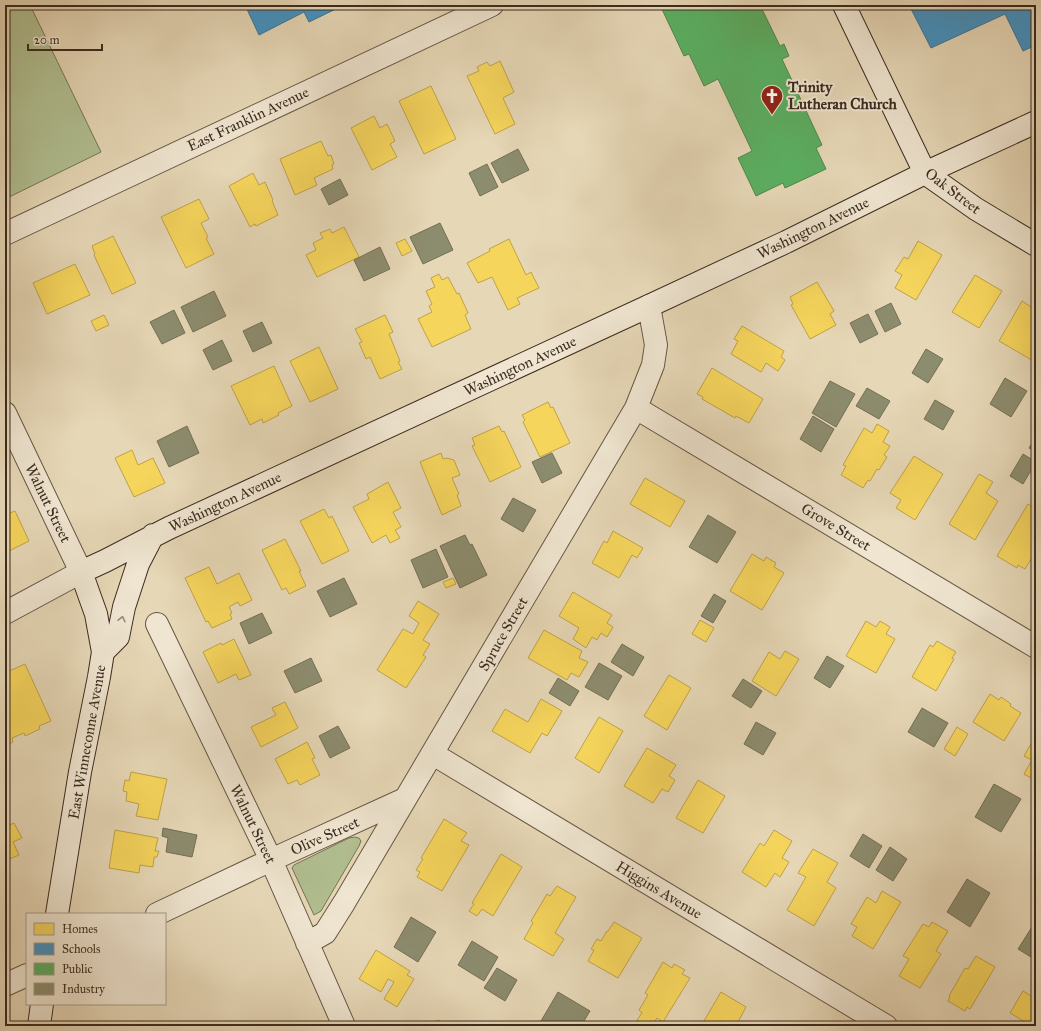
<svg xmlns="http://www.w3.org/2000/svg" width="1041" height="1031" viewBox="0 0 1041 1031" font-family="'IM FELL Great Primer',serif">
	<rect width="100%" height="100%" fill="#e6d7b6"/>
	<filter id="stains"><feTurbulence type="fractalNoise" baseFrequency=".005" numOctaves="4"/><feColorMatrix values="0 0 0 0 .2 0 0 0 0 .09 0 0 0 0 .02 0 0 0 .5 -.17"/></filter>
	<radialGradient id="worn" r=".72"><stop offset=".6" stop-color="#630" stop-opacity="0"/><stop offset="1" stop-color="#630" stop-opacity=".3"/></radialGradient>
	<path fill="#b1bf91" stroke="#767558" d="M5,5H30L101,152L5,199Z
		M355,837L359,838L361,841L359,846L321,911L314,915L292,868L294,865L349,838Z"/>
	<path fill="#f6d55c" stroke="#bea24a" d="M500,61L514,92L503,98L515,124L495,134L467,76L479,71L477,67L487,62L490,66Z
		M431,86L456,139L424,154L399,101Z
		M374,116L380,128L387,124L395,141L390,144L397,157L372,170L351,128Z
		M321,141L328,156L331,155L334,164L332,165L333,169L314,178L317,185L295,195L280,159Z
		M253,173L259,185L265,182L273,200L272,201L278,215L256,226L255,224L250,227L229,186Z
		M199,199L209,219L201,223L208,237L206,238L214,254L186,268L161,217Z
		M344,227L359,257L317,277L306,255L316,250L313,243L323,238L320,233L330,229L332,233Z
		M113,236L136,283L112,294L94,255L95,254L92,246Z
		M405,239L412,251L402,256L396,243Z
		M509,239L526,275L531,272L539,288L517,298L520,304L508,310L492,277L478,283L467,263L490,251L489,249Z
		M918,241L942,255L916,300L895,288L902,275L895,271L904,257L908,259Z
		M75,264L90,295L47,314L33,283Z
		M439,274L442,280L448,277L457,294L459,293L468,313L465,315L471,329L432,347L418,319L432,312L429,306L432,304L426,291L435,287L431,278Z
		M975,275L1002,291L979,328L952,312Z
		M817,282L834,311L830,314L836,325L810,339L791,305L793,304L790,297Z
		M1022,301L1036,310V359L1035,362L999,341Z
		M104,315L109,325L96,331L91,321Z
		M385,315L393,332L389,334L400,361L398,362L402,369L380,379L370,357L366,359L359,343L362,342L355,329Z
		M742,326L784,351L781,357L785,360L778,371L766,363L761,372L731,354L738,341L734,339Z
		M319,347L338,389L310,402L290,361Z
		M274,366L292,406L278,413L279,415L263,423L262,419L250,425L231,386Z
		M712,368L763,399L749,423L736,416L735,418L702,399L703,397L697,394Z
		M548,402L551,408L553,407L570,443L540,457L523,422L525,420L522,415Z
		M877,424L889,431L883,442L890,446L884,455L887,457L879,470L877,469L870,481L868,480L863,488L841,475L846,466L843,465L864,428L872,433Z
		M499,426L502,432L504,431L521,467L490,482L472,446L475,445L472,438Z
		M132,450L138,465L153,458L165,483L134,497L115,458Z
		M441,453L443,459L447,458L454,460L460,475L452,478L459,494L457,495L461,506L442,515L420,462Z
		M914,456L943,474L915,520L896,508L901,500L890,493Z
		M979,474L993,482L986,493L998,501L975,540L949,524Z
		M645,478L685,501L670,527L630,504Z
		M388,482L401,508L393,512L401,527L395,530L400,538L390,543L386,535L372,543L353,507L369,499L367,494Z
		M5,503L10,513L15,511L29,541L5,553Z
		M1028,504L1036,509V551L1025,569L1018,565L1017,568L997,556Z
		M324,509L329,518L332,516L349,551L322,564L300,521Z
		M613,531L643,548L637,558L632,555L619,578L592,563L604,541L607,543Z
		M285,539L301,571H299L306,586L289,594L286,588L282,590L262,550Z
		M752,554L764,561L766,557L776,563L774,567L784,573L762,610L730,591Z
		M209,567L217,584L239,573L252,600L240,606L238,602L229,607L232,613L230,614L232,619L212,628L208,621L206,622L185,578Z
		M453,578L456,584L446,588L443,582Z
		M573,592L612,615L607,623L613,627L607,637L601,633L597,640L592,637L586,648L573,639L579,628L559,616Z
		M418,601L439,614L423,640L430,644L423,655L426,657L406,688L377,670L403,629L413,634L419,623L409,616Z
		M700,620L714,628L706,642L692,634Z
		M866,621L876,627L880,621L890,627L886,634L895,639L876,673L846,656Z
		M544,630L582,651L579,658L588,662L579,677L571,673L567,680L528,658Z
		M234,639L251,675L239,680L236,674L218,683L203,652L221,643L222,645Z
		M937,641L956,652L952,658L954,659L936,691L912,677L930,645L933,647Z
		M785,651L799,659L776,696L752,681L769,652L780,659Z
		M25,664L51,721L39,726L40,729L25,736L24,733L12,738L13,742L5,746V670L7,672Z
		M669,675L691,688L667,730L644,716Z
		M990,694L999,700L1001,697L1011,704L1010,706L1021,713L1004,741L973,722Z
		M541,699L562,711L547,736L542,733L530,753L492,731L505,709L528,722Z
		M285,702L298,728L261,747L251,727L276,715L272,708Z
		M599,717L623,731L599,773L575,758Z
		M957,727L968,734L955,756L944,749Z
		M1036,735V773L1033,779L1024,774L1032,760L1024,756Z
		M307,742L315,758L312,759L320,775L300,785L297,780L288,784L275,759Z
		M647,748L676,765L669,776L675,780L668,792L662,789L653,803L624,786Z
		M131,772L167,779L158,820L136,816L139,804L126,801L127,792L123,791L125,780L129,781Z
		M698,780L725,796L703,833L676,818Z
		M444,819L467,833L461,841L469,845L442,891L417,877L420,872L416,870L423,859L421,858Z
		M14,823L22,838L13,842L19,855L5,861V827Z
		M115,830L158,838L155,851H159L157,857H154L153,867L140,865L139,873L109,868Z
		M774,830L792,841L782,858L789,862L780,877L775,873L766,887L742,872L760,843L764,846Z
		M813,849L838,863L827,882L836,888L814,926L787,910L806,877L798,873Z
		M501,854L522,867L493,916L482,909L477,916L469,911L474,904L472,903Z
		M557,886L576,897L555,933L564,939L553,956L524,939L533,923L531,921L547,894L550,896Z
		M882,891L901,902L873,949L852,936L857,927L851,924L867,897L876,903Z
		M614,922L642,938L618,978L588,961L594,950L591,949L597,939L601,941L607,931H608Z
		M932,922L948,931L936,951L941,954L920,988L899,976L909,959L903,956L923,924L929,927Z
		M376,950L410,971L407,975L414,979L397,1007L384,999L394,982L388,979L381,992L359,979Z
		M976,956L995,967L970,1009L967,1007L965,1011L948,1001L950,997L949,996L965,968L968,969Z
		M663,962L672,968L674,964L685,970L682,974L690,978L663,1022L657,1018L652,1026H647L637,1020L642,1013L639,1010L648,995L645,993Z
		M1023,991L1036,999V1026H1026L1027,1023L1010,1013Z
		M721,992L746,1007L736,1026H701Z
		M439,1020L442,1026H424Z"/>
	<path fill="#4393c3" stroke="#417492" d="M245,5H344L309,22L304,12L259,35Z
		M909,5H1036V45L1023,51L1005,14L931,48Z"/>
	<path fill="#5aae61" stroke="#51874d" d="M660,5H760L780,46L784,44L789,56L782,59L822,145L816,148L826,169L785,188L783,183L756,196L738,158L752,151L718,79L704,86L689,54L684,56Z"/>
	<path fill="#8c8c6e" stroke="#746f56" d="M518,149L529,170L502,183L491,163Z
		M487,164L498,187L480,196L469,173Z
		M340,179L348,195L329,205L321,189Z
		M440,223L453,250L423,264L410,237Z
		M380,247L390,269L364,281L354,260Z
		M214,291L226,316L193,332L181,307Z
		M891,303L901,324L885,332L875,311Z
		M174,310L185,333L162,344L150,322Z
		M868,314L878,334L860,343L850,323Z
		M262,322L272,343L253,352L243,331Z
		M222,340L232,361L213,370L203,350Z
		M926,349L943,359L928,383L912,373Z
		M1005,378L1027,391L1011,417L990,404Z
		M830,381L855,394L836,427L812,413Z
		M867,388L890,401L879,419L856,406Z
		M935,400L954,411L943,430L924,419Z
		M813,416L834,429L821,452L800,439Z
		M187,426L199,453L169,467L157,441Z
		M1036,437V452L1029,448Z
		M552,453L562,473L542,483L532,462Z
		M1023,454L1036,462L1023,484L1010,476Z
		M513,498L536,510L523,532L501,519Z
		M708,515L736,532L717,563L689,547Z
		M465,535L470,545L472,544L487,575L460,588L440,546Z
		M436,549L448,577L423,588L411,560Z
		M344,578L357,604L330,617L317,591Z
		M714,594L726,601L713,623L701,616Z
		M262,613L272,633L249,644L240,623Z
		M622,644L644,657L633,676L611,662Z
		M827,656L844,666L830,688L814,678Z
		M311,658L322,681L295,693L284,671Z
		M599,663L622,676L608,700L585,687Z
		M558,678L579,691L570,706L549,693Z
		M743,679L762,691L751,708L732,696Z
		M922,708L948,723L934,747L908,732Z
		M756,722L776,733L763,755L744,744Z
		M338,726L350,748L330,758L319,736Z
		M994,784L1021,799L1001,832L975,817Z
		M163,828L197,835L192,857L166,852L168,838L162,836Z
		M863,834L882,846L869,868L850,856Z
		M890,847L907,859L893,881L876,870Z
		M967,879L990,893L970,927L947,912Z
		M411,917L436,932L418,962L394,947Z
		M1032,927L1036,929V948L1031,957L1018,949Z
		M472,941L498,957L484,981L458,965Z
		M497,968L517,980L505,1001L484,988Z
		M558,992L590,1011L581,1026H550L541,1021Z"/>
	<g fill="none" stroke-linecap="round" stroke-linejoin="round">
		<g stroke="#665645" stroke-width="24">
			<path id="street" d="M5,234L492,5
				M636,408L1036,647
				M5,413L81,572L5,613
				M157,624L271,860L344,1026
				M433,754L886,1026
				M157,914L271,860L405,799
				M307,943L325,933L344,903L636,408L653,365L656,345L649,306
				M5,985L27,975"/>
		</g>
		<g stroke="#3c2b1f" stroke-width="24">
			<path id="secondary" d="M844,5L925,173L976,209L1036,245
				M103,652L118,637L124,607L138,564L153,535
				M57,914L80,772L99,677L103,652L96,614L81,572L105,561L169,528L649,306L786,242L925,173L1036,122
				M39,1026L42,1004"/>
		</g>
		<use href="#street" stroke="#efe5d0" stroke-width="22"/>
		<use href="#secondary" stroke="#efe5d0" stroke-width="22"/>
	</g>
	<defs><path id="oneway-chevron" d="M-2-3.5L2.5 0L-2 3.5" fill="none" stroke-width="1.6" stroke-linecap="round" stroke-linejoin="round"/></defs>
	<use stroke="#968878" href="#oneway-chevron" transform="translate(122 619) rotate(-77)"/>
	<defs>
		<g id="church-pin" transform="scale(1.15)"><path d="M0 17L-7.5 6A9.5 9.5 0 1 1 7.5 6Z" fill="#8f2418" stroke="#efe5d0"/><path d="M-1.2-6h2.4v3.5h3.3v2.4h-3.3V6h-2.4V-.1h-3.3v-2.4h3.3Z" fill="#fff"/></g>
	</defs>
	<g fill-rule="evenodd">
		<use href="#church-pin" x="772" y="96"/>
	</g>
	<g text-anchor="middle" stroke-width="4" stroke-linejoin="round" paint-order="stroke">
		<g font-size="15" font-weight="bold" fill="#3c2b1f" stroke="#efe5d0" text-anchor="start">
			<text x="788" y="92">Trinity<tspan x="788" dy="17">Lutheran Church</tspan></text>
		</g>
		<g font-size="15" fill="#3c2b1f" stroke="#efe5d0">
			<text transform="translate(248 119) rotate(-25)" y="5">East Franklin Avenue</text>
			<text transform="translate(953 191) rotate(37)" y="5">Oak Street</text>
			<text transform="translate(813 228) rotate(-26)" y="5">Washington Avenue</text>
			<text transform="translate(520 366) rotate(-25)" y="5">Washington Avenue</text>
			<text transform="translate(225 502) rotate(-25)" y="5">Washington Avenue</text>
			<text transform="translate(48 503) rotate(64)" y="5">Walnut Street</text>
			<text transform="translate(836 527) rotate(31)" y="5">Grove Street</text>
			<text transform="translate(503 634) rotate(-60)" y="5">Spruce Street</text>
			<text transform="translate(87 742) rotate(-80)" y="5">East Winneconne Avenue</text>
			<text transform="translate(253 824) rotate(64)" y="5">Walnut Street</text>
			<text transform="translate(325 836) rotate(-24)" y="5">Olive Street</text>
			<text transform="translate(659 890) rotate(31)" y="5">Higgins Avenue</text>
		</g>
	</g>
	<rect width="1041" height="1031" fill="none" stroke="#e6d7b6" stroke-width="20"/>
	<rect x="6" y="6" width="1029" height="1019" fill="none" stroke="#3c2b1f" stroke-width="2"/>
	<rect x="10" y="10" width="1021" height="1011" fill="none" stroke="#3c2b1f"/>
	<rect x="26" y="913" width="140" height="92" fill="#efe5d0" stroke="#a79b89"/>
	<rect x="34" y="923" width="20" height="12" fill="#f6d55c" stroke="#a79b89"/>
	<text x="62" y="933" font-size="12" fill="#3c2b1f">Homes</text>
	<rect x="34" y="943" width="20" height="12" fill="#4393c3" stroke="#a79b89"/>
	<text x="62" y="953" font-size="12" fill="#3c2b1f">Schools</text>
	<rect x="34" y="963" width="20" height="12" fill="#5aae61" stroke="#a79b89"/>
	<text x="62" y="973" font-size="12" fill="#3c2b1f">Public</text>
	<rect x="34" y="983" width="20" height="12" fill="#8c8c6e" stroke="#a79b89"/>
	<text x="62" y="993" font-size="12" fill="#3c2b1f">Industry</text>
	<path d="M28 44v6h74v-6" fill="none" stroke="#3c2b1f" stroke-width="2"/>
	<text x="34" y="44" font-size="12" fill="#3c2b1f" stroke="#efe5d0" stroke-width="3" paint-order="stroke">20 m</text>
	<rect width="100%" height="100%" filter="url(#stains)"/>
	<rect width="100%" height="100%" fill="url(#worn)"/>
</svg>
